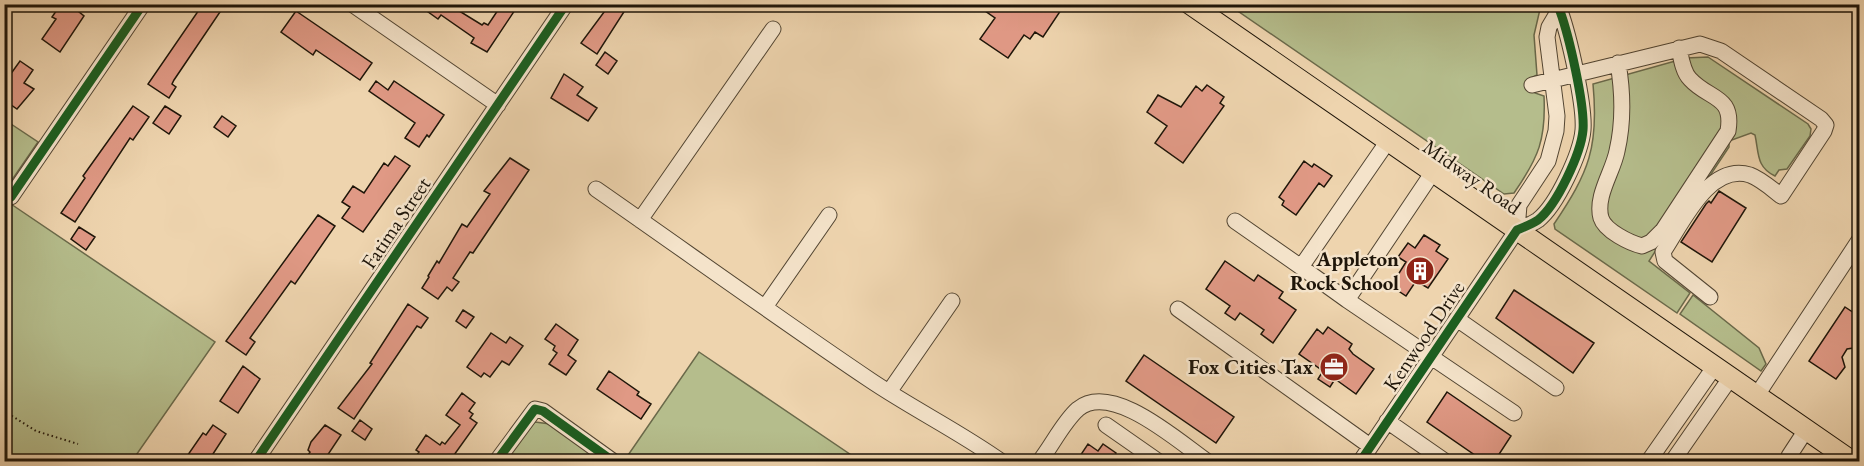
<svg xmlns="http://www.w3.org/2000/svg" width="1864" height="466" viewBox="0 0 1864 466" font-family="'EB Garamond',serif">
	<rect width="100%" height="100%" fill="#eed4ae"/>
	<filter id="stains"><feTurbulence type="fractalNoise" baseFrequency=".00333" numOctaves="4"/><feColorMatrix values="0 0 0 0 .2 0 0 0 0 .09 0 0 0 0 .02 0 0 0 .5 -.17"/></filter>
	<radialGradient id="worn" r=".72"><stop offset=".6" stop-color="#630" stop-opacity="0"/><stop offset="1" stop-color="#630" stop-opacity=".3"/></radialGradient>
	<path fill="#b5bd8c" stroke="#6a694a" stroke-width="1.5" d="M1229,5H1541L1534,35L1537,75L1531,78L1535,93L1544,96C1546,139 1539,157 1514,193L1504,194Z
		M1708,57L1808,124L1811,129L1810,136L1787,169L1779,170L1775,176C1756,167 1759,153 1755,135L1751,133L1729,141V147L1662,248L1658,247L1649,261L1690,293L1677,313L1555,229L1554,224C1589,172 1599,147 1593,84L1686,58Z
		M5,120L38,142L5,190Z
		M5,200L215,342L132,461H5Z
		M1693,295L1759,348L1766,364L1761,371L1680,314Z
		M699,352L860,461H624Z
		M535,422L550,424L606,462H504L527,428Z"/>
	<path fill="#e09985" stroke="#1e1509" stroke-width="1.5" d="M61,4H69L84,16L60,52L42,39L56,19L52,17Z
		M203,4H208L220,12L174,80L172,84L176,87L169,98L148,84Z
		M417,4H448L482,25L484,23L488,25L502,4H519L487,52L471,43L474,38L441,15L438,19Z
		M610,4H629L597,54L581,43Z
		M975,4H1065L1043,37L1035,32L1030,39L1024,35L1008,58L980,39L995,18Z
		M296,11L372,63L360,80L316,50L313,55L281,32Z
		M605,52L617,61L608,74L596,65Z
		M20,61L33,70L24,83L34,89L17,109L7,102L11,97L4,93V72L10,75Z
		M564,74L583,87L577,95L597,108L588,121L551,98Z
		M376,81L388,90L394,81L444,115L429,137L427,135L419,147L405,138L415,123L369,91Z
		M1207,85L1224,97L1220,103L1224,106L1183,163L1155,143L1167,126L1147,112L1158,95L1181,107L1196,86L1202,91Z
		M133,106L149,117L133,140L130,138L75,222L61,213L85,178L83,176Z
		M165,106L181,116L169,134L153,123Z
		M222,116L236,126L228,137L214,127Z
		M395,156L410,166L363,232L342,218L350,207L342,202L353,186L364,193L384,163L388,166Z
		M510,158L529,170L473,253L470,252L453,278L459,282L452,291L447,287L438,299L422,288L429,277L428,276L437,261L439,263L462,224L467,227L490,194L484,191Z
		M1304,161L1312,167L1314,164L1332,176L1324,187L1319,183L1296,215L1282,205L1284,201L1279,197Z
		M1719,191L1746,208L1712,262L1681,242L1706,204L1709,201L1711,203Z
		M318,215L335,226L295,284L291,281L250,338L255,342L246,355L226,341Z
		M79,227L95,237L86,250L71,239Z
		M1424,235L1440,245L1436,251L1448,259L1428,288L1416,281L1406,296L1391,286L1406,262L1398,257L1408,243L1415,248Z
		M1225,261L1254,281L1258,275L1283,292L1279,298L1296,310L1273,343L1261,334L1264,330L1240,313L1235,320L1225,313L1230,306L1206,289Z
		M1514,290L1594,343L1573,373L1496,318Z
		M408,304L428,318L421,328L417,326L354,419L338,408L372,364L370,363Z
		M1845,307L1860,317V347L1847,349L1842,357L1845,367L1836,379L1809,361Z
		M463,310L474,317L466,328L456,321Z
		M556,324L578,340L568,355L576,361L566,375L549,364L557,353L553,350L555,346L545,339Z
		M1328,327L1352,344L1349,349L1353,354L1374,369L1356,394L1335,379L1330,387L1318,379L1323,371L1299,354L1317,329L1323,334Z
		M491,333L506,343L510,337L523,346L509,365L502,361L490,377L484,373L481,377L467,367Z
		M1144,355L1234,417L1216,443L1126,381Z
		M243,366L260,379L238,413L220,401Z
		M609,371L639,392L637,395L651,404L641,419L597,389Z
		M1447,392L1511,436L1494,462H1485L1427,422Z
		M462,393L475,403L469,411L473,414L470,418L477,423L449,462L438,457L435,462H412L419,452L416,450L426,435L440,445L442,442L445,444L460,425L446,415Z
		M360,420L372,429L365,440L352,431Z
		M213,425L226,434L211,457L207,462H183L203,433L206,435Z
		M325,425L341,435L323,462H304L310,452L308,450L311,442Z
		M1088,444L1098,451L1103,444L1116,453L1112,462H1076Z"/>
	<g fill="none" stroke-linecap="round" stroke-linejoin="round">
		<g stroke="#524532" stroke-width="17">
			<path id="minor" d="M352,4L498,105
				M1618,63C1623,93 1624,121 1617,151C1613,172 1595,196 1601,218C1605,231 1630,243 1642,246L1651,242L1663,230L1728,131C1734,95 1709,100 1690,79C1683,72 1681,58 1679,48
				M1532,85L1700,44L1721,51L1821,119L1826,125L1824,131L1781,196C1772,189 1761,179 1750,175C1709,162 1682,224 1663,252L1665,261L1710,297
				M1433,172L1347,300L1514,413
				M596,189C688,253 778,318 870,380C913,409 960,432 1002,462
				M11,197L143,4
				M640,220L773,29
				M1235,221L1301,267
				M1517,230L1519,205L1548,161L1556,131L1557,116L1547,37L1549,27L1562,5
				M1347,300L1301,267L1388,141
				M765,307L829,215
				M1178,309L1370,446
				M1457,319L1556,388
				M889,392L952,301
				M1757,395L1860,239
				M1387,421L1446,462
				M1106,425L1159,462
				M255,462L566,4
				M496,462L535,409L543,411L614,462
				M1039,462C1052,446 1063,422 1078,409C1112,381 1179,442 1208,462
				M1360,462L1517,230C1524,227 1532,224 1538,220C1557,205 1581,153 1583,130C1585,105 1569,36 1560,11
				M1648,462L1715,366
				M1672,462L1731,377
				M1797,462L1789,456L1806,430"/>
		</g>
		<g stroke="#1e1509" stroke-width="22">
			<path id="major" d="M1190,4L1853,462"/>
		</g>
		<path stroke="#1e1509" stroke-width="2" stroke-dasharray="1.5 3" stroke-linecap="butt" d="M4,411L36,431L78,444"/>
		<use href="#minor" stroke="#f4e3ca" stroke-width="15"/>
		<use href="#major" stroke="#eed4ae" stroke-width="20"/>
		<g stroke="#f4e3ca" stroke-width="13">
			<path id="cycleway" d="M11,197L143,4
				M255,462L566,4
				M496,462L535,409L543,411L614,462
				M1360,462L1517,230C1524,227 1532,224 1538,220C1557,205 1581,153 1583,130C1585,105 1569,36 1560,11"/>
		</g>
		<use href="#cycleway" stroke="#1b5e20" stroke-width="9"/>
	</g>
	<defs>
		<g id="building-disc" transform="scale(1.5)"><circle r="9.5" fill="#8f2418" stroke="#f4e3ca"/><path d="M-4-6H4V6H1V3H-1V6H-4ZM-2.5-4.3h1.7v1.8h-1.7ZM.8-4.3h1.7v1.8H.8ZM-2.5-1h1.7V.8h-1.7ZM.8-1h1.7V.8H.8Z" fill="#fff"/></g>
		<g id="office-disc" transform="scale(1.5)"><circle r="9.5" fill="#8f2418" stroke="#f4e3ca"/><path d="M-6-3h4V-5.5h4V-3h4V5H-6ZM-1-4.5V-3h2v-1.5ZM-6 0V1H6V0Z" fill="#fff"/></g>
	</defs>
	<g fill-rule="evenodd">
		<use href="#building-disc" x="1420" y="271"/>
		<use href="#office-disc" x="1334" y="367"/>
	</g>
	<g text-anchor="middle" stroke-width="5" stroke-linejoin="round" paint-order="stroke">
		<g font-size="21" fill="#1e1509" stroke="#f4e3ca">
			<text transform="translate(1472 177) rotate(35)" y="7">Midway Road</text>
			<text transform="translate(396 223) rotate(-56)" y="7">Fatima Street</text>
			<text transform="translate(1424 336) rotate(-56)" y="7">Kenwood Drive</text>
		</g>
		<g font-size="21" font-weight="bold" fill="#1e1509" stroke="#f4e3ca" text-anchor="end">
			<text x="1399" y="266">Appleton<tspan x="1399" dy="24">Rock School</tspan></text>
			<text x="1313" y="374">Fox Cities Tax</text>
		</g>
	</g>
	<rect width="1864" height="466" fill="none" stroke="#eed4ae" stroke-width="24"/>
	<rect x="6" y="6" width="1852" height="454" fill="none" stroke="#1e1509" stroke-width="3"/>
	<rect x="12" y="12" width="1840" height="442" fill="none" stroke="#1e1509" stroke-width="1.5"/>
	<rect width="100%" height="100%" filter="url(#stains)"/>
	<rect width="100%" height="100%" fill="url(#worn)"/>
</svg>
